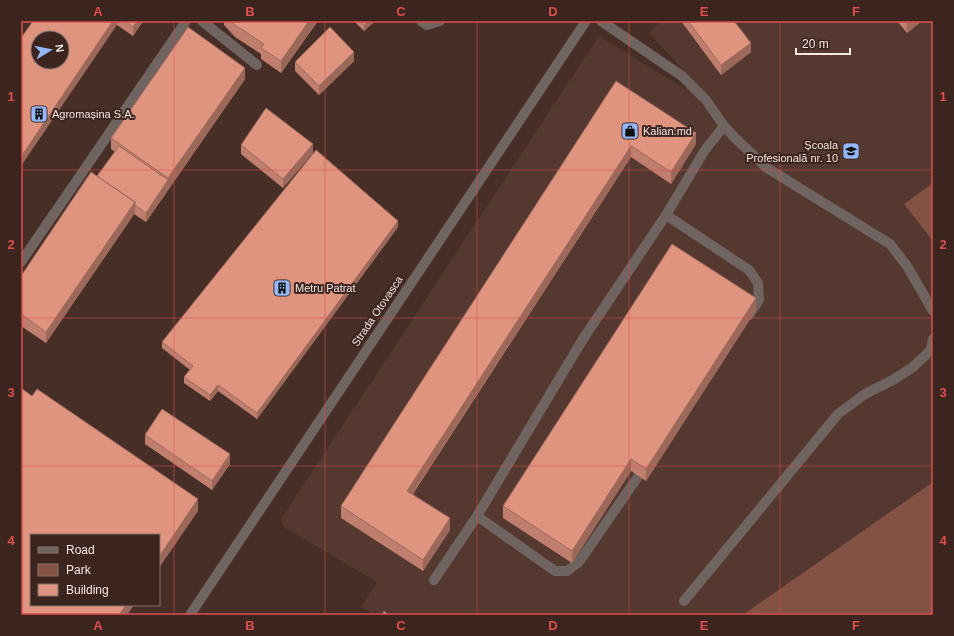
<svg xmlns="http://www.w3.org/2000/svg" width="954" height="636" viewBox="0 0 954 636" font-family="Arial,sans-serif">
	<rect width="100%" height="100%" fill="#472f28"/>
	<path fill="#55382f" d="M659,21H933V482L744,615H375L361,607L377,582L284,527L281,519L599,36L685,89L691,78L649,33L659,23Z"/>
	<path fill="#845244" d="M933,183V241L904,204Z
		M933,482V615H744L747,612Z"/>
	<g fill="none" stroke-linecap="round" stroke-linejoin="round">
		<path stroke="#706460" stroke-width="10" d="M202,21L257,65
			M421,21L427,25L440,21
			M601,21L682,76L706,100L724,126L735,138L767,168L890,244L907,266L933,311
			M666,215L749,270L758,283L759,300L749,315
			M21,262L186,21
			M477,516L555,571H567L579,562L646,465
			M434,580L477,516L583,339L666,215L705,150L724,126
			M684,601L838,414L865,394L893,380L913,367L931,350L933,339
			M190,615L586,21"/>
	</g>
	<path fill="#c07f6e" d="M33,21H143L133,36L117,25Z
		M224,21H318L281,73L261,59V54L235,37L224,25Z
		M354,21H375L364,31Z
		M681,21H734L751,52L721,75Z
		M897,21H922L907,33Z
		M354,61L319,95L295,71V62Z
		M245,79L146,222L134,214L46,343L21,326V276L97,176L115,152L111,149V138Z
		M616,81L696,144L671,184L631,157L413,494L450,530L423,571L341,518V506Z
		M241,145L313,153L283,188L241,154Z
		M398,227L257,419L218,391L210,401L184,383V377L190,370L162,348V342Z
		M756,310L646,481L631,471L572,563L503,518V506Z
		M145,435L230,464L212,490L145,444Z"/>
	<path fill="#9c685a" d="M113,21H117V25L21,166V157Z
		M137,21H143L133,36V27Z
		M309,21H318L281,73V61Z
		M368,21H375L364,31V25Z
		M910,21H922L907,33V24Z
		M751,43V52L721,75V65Z
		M354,52V61L319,95V86Z
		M245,68V79L146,222V213L168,180V178Z
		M696,133V144L671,184V172Z
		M313,144V153L283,188V179Z
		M631,146V157L407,502V491Z
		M135,202V213L46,343V332Z
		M398,221V227L257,419V413Z
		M756,298V310L646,481V469Z
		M218,385V391L210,401V395Z
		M230,454V464L212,490V481Z
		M631,459V471L572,563V551Z
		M198,499V511L159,568V557Z
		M450,518V530L423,571V560Z
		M126,605H134L127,615H119Z"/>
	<path fill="#df9480" stroke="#9c685a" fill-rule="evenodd" d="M33,21H113L21,157V38ZM38,38H62V62H38Z
		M125,21H137L133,27Z
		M231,21H309L281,61L261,48L264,44L235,25Z
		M360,21H368L364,25Z
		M688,21H734L751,43L721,65Z
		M904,21H910L907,24Z
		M188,27L245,68L168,178L111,138Z
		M330,27L354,52L319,86L295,62Z
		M616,81L696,133L671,172L631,146L407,491L450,518L423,560L341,506Z
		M266,108L313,144L283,179L241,145Z
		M119,146L168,180L146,213L135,205V202L97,176Z
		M316,150L398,221L257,413L218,385L210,395L184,377L193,366L162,342Z
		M91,172L135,202L46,332L21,314V276Z
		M672,244L756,298L646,469L631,459L572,551L503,506Z
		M21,388L32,396L37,389L198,499L159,557V535H31V605H126L119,615H21Z
		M162,409L230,454L212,481L145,435Z
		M384,611L389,615H382Z"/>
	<path fill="none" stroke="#dd4e4d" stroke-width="1" stroke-opacity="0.55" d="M174,21V615M325,21V615M477,21V615M629,21V615M780,21V615M21,170H933M21,318H933M21,466H933"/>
	<defs>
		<g id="building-square" transform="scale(0.9)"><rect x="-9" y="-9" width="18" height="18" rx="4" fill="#94b7fd" stroke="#3c251f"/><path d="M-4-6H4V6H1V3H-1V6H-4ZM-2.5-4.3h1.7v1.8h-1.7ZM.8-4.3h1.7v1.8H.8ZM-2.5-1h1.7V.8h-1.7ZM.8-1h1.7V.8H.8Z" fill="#111"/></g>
		<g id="shop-square" transform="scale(0.9)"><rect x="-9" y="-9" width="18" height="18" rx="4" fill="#94b7fd" stroke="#3c251f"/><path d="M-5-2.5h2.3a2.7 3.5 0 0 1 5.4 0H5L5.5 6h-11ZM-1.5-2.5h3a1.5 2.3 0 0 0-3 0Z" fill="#111"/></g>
		<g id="university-square" transform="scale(0.9)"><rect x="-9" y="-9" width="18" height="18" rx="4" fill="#94b7fd" stroke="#3c251f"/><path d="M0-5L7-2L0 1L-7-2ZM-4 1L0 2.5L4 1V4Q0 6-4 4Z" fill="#111"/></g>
	</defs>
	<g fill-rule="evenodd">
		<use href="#building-square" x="39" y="114"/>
		<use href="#shop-square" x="630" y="131"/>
		<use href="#university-square" x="851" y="151"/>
		<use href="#building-square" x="282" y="288"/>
	</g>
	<g text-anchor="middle" stroke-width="4" stroke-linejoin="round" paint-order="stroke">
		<g font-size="11" fill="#f7e7e3" stroke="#3c251f" text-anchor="start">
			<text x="52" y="118">Agromașina S.A.</text>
			<text x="643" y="135">Kalian.md</text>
			<text x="838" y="149" text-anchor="end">Școala<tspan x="838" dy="13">Profesională nr. 10</tspan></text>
			<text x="295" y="292">Metru Patrat</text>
		</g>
		<g font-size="11" fill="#f7e7e3" stroke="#3c251f">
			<text transform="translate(377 311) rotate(-56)" y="4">Strada Otovasca</text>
		</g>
	</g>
	<rect width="954" height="636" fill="none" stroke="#3c251f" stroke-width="44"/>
	<rect x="30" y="534" width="130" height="72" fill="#3c251f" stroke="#87736d"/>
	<rect x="38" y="547" width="20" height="6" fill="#706460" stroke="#87736d"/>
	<text x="66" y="554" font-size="12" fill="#f7e7e3">Road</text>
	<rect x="38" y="564" width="20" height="12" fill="#845244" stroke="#87736d"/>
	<text x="66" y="574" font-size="12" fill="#f7e7e3">Park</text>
	<rect x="38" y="584" width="20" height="12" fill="#df9480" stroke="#87736d"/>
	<text x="66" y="594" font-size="12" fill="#f7e7e3">Building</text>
	<g transform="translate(50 50) rotate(80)"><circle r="19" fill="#3c251f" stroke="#87736d"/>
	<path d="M0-3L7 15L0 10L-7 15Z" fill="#94b7fd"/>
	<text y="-6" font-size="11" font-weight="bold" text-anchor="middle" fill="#f7e7e3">N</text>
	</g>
	<path d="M796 48v6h54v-6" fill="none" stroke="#f7e7e3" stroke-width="2"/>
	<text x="802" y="48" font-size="12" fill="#f7e7e3" stroke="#3c251f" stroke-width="3" paint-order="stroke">20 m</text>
	<rect x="22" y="22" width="910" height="592" fill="none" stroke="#dd4e4d" stroke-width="1.5"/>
	<g font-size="13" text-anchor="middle" font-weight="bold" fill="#dd4e4d">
		<text x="98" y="16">A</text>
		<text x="250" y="16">B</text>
		<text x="401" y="16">C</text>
		<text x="553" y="16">D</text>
		<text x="704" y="16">E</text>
		<text x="856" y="16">F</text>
		<text x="11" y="101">1</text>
		<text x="943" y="101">1</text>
		<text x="11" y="249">2</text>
		<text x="943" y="249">2</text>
		<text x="11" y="397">3</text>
		<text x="943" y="397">3</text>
		<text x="11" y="545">4</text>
		<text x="943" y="545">4</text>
		<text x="98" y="630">A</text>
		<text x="250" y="630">B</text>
		<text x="401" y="630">C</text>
		<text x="553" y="630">D</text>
		<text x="704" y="630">E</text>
		<text x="856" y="630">F</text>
	</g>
</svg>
